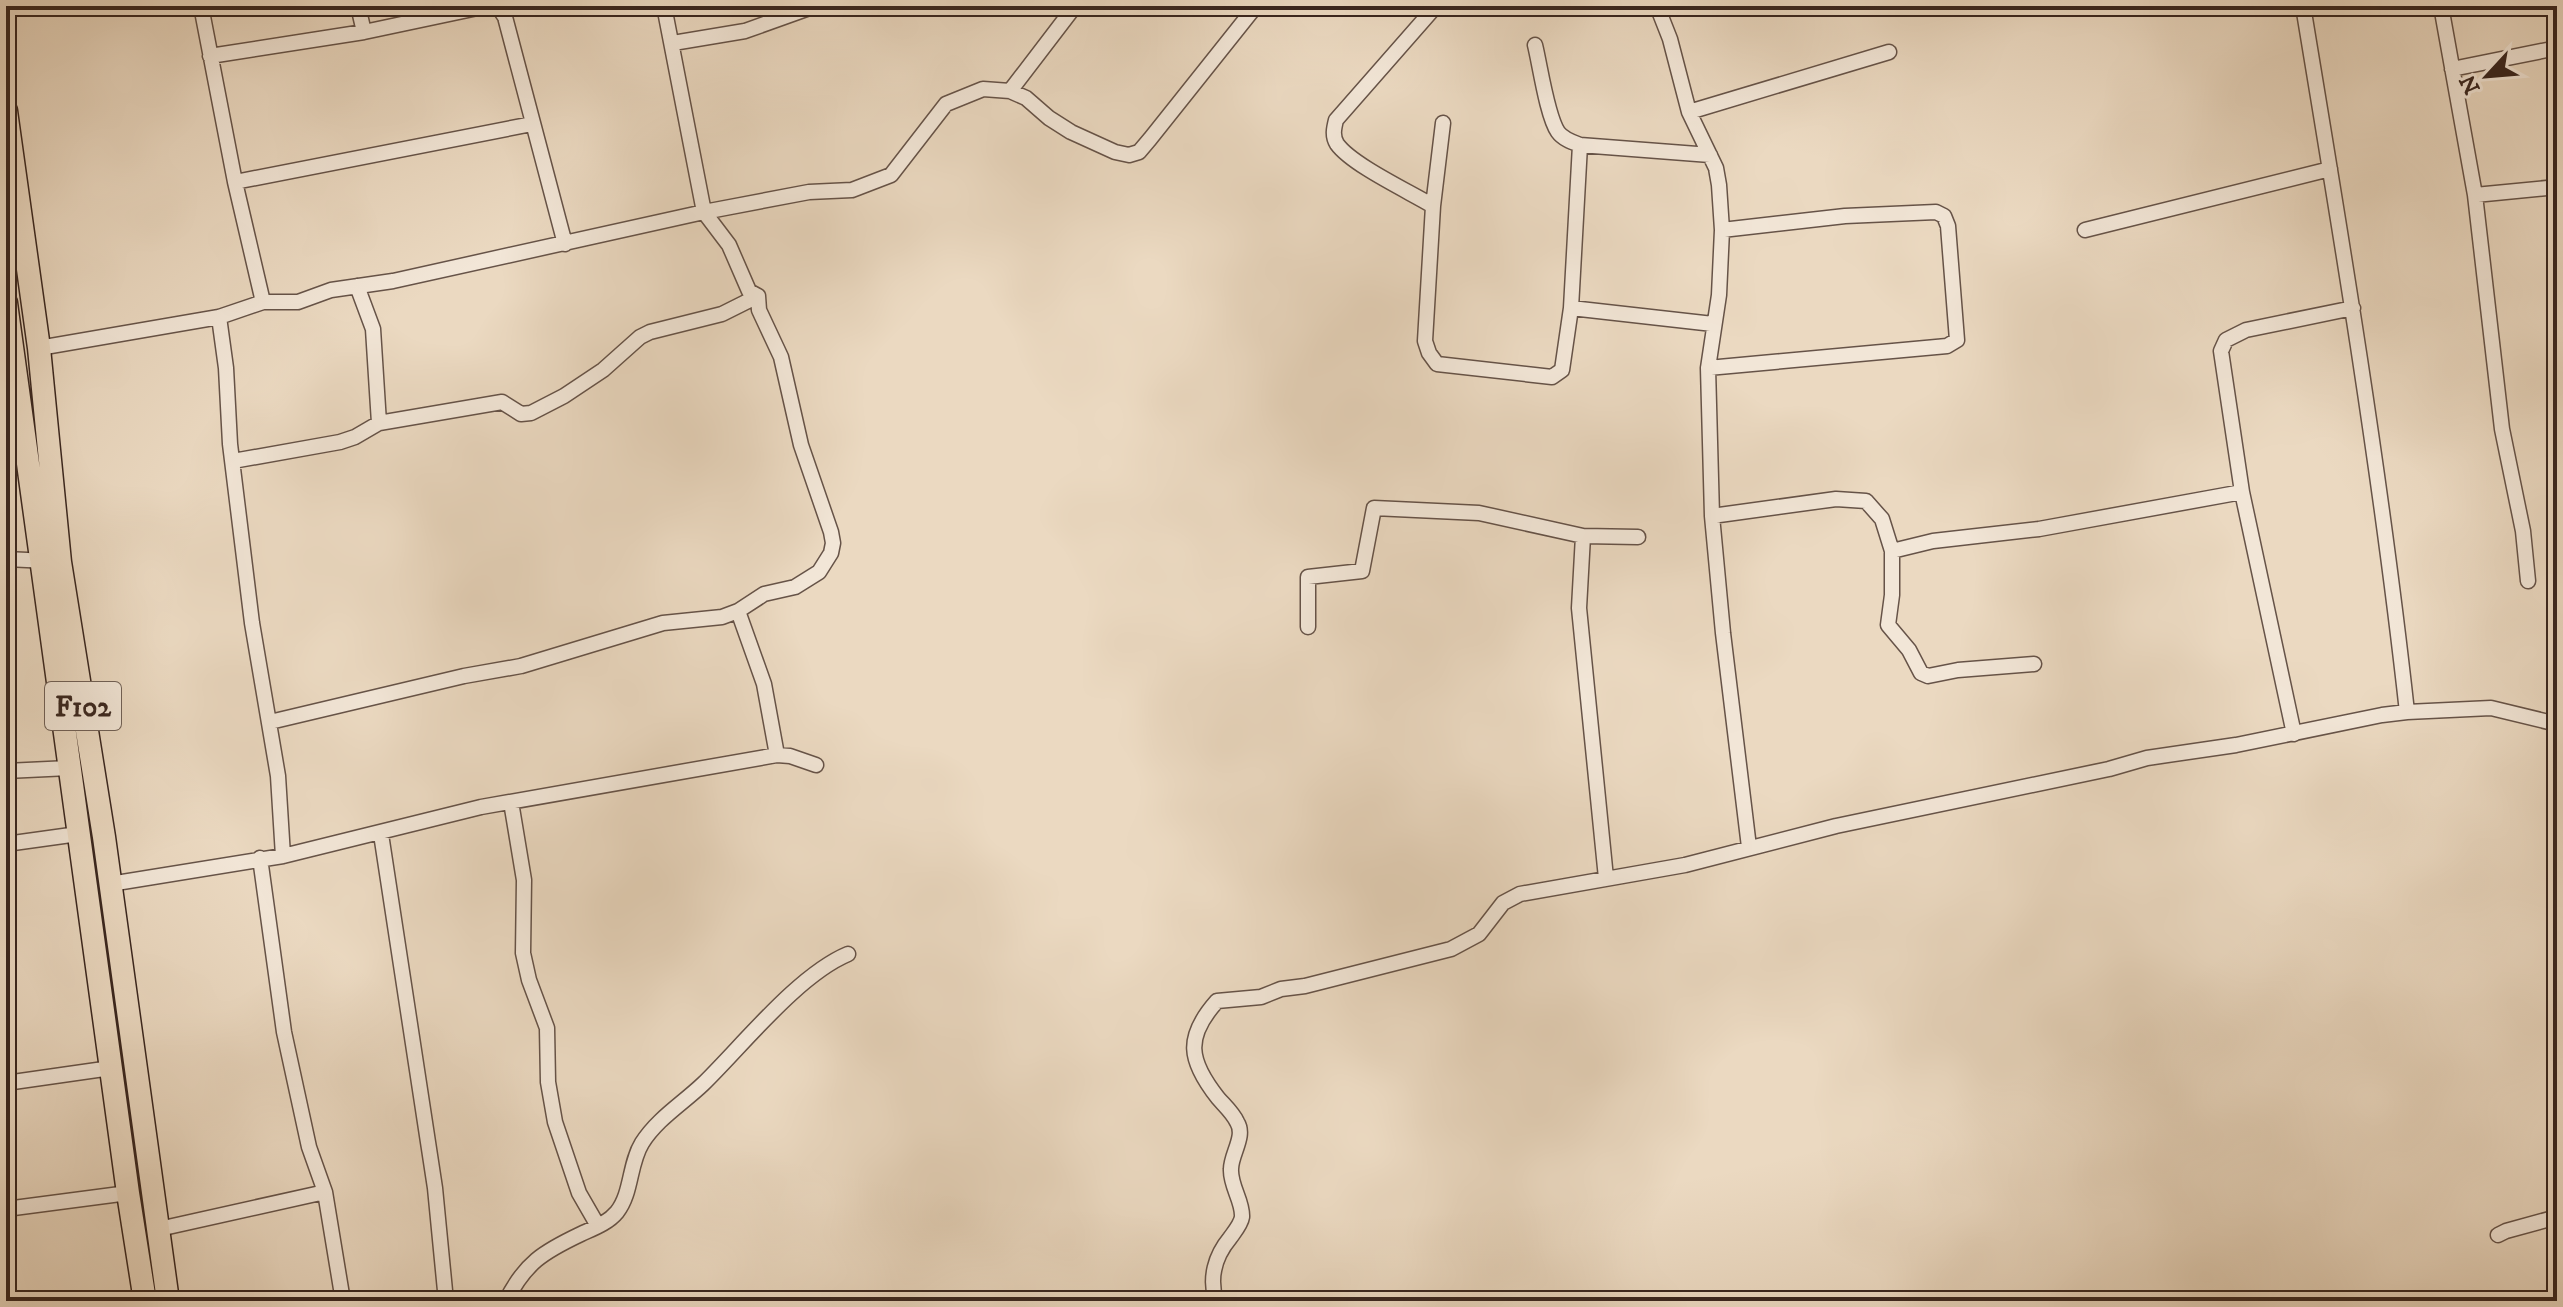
<svg xmlns="http://www.w3.org/2000/svg" width="2563" height="1307" viewBox="0 0 2563 1307" font-family="'IM FELL DW Pica',serif">
	<rect width="100%" height="100%" fill="#ebd9c1"/>
	<filter id="stains"><feTurbulence type="fractalNoise" baseFrequency=".0025" numOctaves="4"/><feColorMatrix values="0 0 0 0 .2 0 0 0 0 .09 0 0 0 0 .02 0 0 0 .5 -.17"/></filter>
	<radialGradient id="worn" r=".72"><stop offset=".6" stop-color="#630" stop-opacity="0"/><stop offset="1" stop-color="#630" stop-opacity=".3"/></radialGradient>
	<g fill="none" stroke-linecap="round" stroke-linejoin="round">
		<g stroke="#665348" stroke-width="17">
			<path id="street" d="M201,6L235,182L263,302
				M358,6L364,32
				M494,6L499,8L505,17L565,244
				M1657,6L1670,39L1689,112L1716,168L1719,185L1722,230L1719,295L1708,368L1712,516L1723,633L1749,847
				M2303,6C2342,241 2381,476 2407,712
				M2441,6L2475,195L2502,429L2523,531L2528,581
				M673,43L745,31L815,6
				M1535,45C1540,65 1547,116 1558,132C1563,139 1572,142 1580,145
				M210,56L364,32L487,6
				M2452,69L2557,48
				M1010,91L1075,6
				M1689,112L1889,52
				M1443,123L1433,206L1425,341L1429,353L1437,364L1552,377L1562,370L1571,308L1580,145L1710,155
				M235,182L532,124
				M2475,195L2557,187
				M1433,206C1410,192 1352,165 1337,144C1332,136 1334,128 1336,120L1436,6
				M2085,230L2330,169
				M357,286L373,329L379,423
				M1571,308L1713,324
				M219,317L226,368L230,444L252,623L278,776L283,856
				M39,348L219,317L263,302H298L331,290L393,281L704,212L809,192L852,190L891,175L946,104L983,89L1010,91L1026,98L1049,118L1071,132L1115,152L1129,155L1139,152L1150,139L1256,6
				M1708,368L1947,346L1957,340L1948,226L1944,216L1936,212L1845,216L1722,230
				M233,461L340,442L355,437L379,423L502,402L521,414L531,413L564,396L603,370L640,337L650,332L722,314L758,296
				M1712,516L1836,499L1866,501L1882,519L1892,551V595L1888,625L1909,650L1921,673L1928,676L1958,670L2034,664
				M1583,536L1579,608L1606,878
				M1892,551L1933,541L2039,529L2242,492
				M6,559L48,561
				M738,611L764,684L777,755
				M1308,627V577L1362,571L1374,508L1479,513L1583,536L1638,537
				M270,722L464,676L521,666L663,623L722,617L738,611L764,594L795,587L819,572L831,553L833,543L831,532L801,445L781,357L759,310L758,296L749,291L729,245L704,212L664,6
				M2294,734L2242,492L2221,351L2226,340L2246,330L2353,308
				M6,771L69,768
				M511,802L524,880L523,953L529,980L547,1028L548,1082L555,1122L579,1193L598,1226
				M381,834L435,1188L446,1301
				M6,844L78,834
				M260,858L284,1032L309,1147L325,1192L343,1301
				M110,884L283,856L481,807L777,755L790,756L816,765
				M6,1083L111,1068
				M6,1209L128,1193
				M159,1229L325,1192
				M2498,1235L2506,1231L2557,1217
				M506,1301C525,1263 543,1252 581,1234C594,1228 608,1223 617,1212C632,1193 629,1164 642,1143C657,1119 682,1104 703,1084C743,1045 798,975 848,954
				M1216,1301C1209,1278 1215,1256 1230,1238C1235,1231 1241,1224 1242,1217C1243,1201 1230,1186 1231,1169C1231,1154 1246,1136 1237,1122C1233,1113 1224,1105 1218,1098C1188,1060 1185,1037 1217,1001L1261,997L1281,989L1305,986L1451,949L1479,934L1503,903L1520,894L1685,865L1836,826L2109,769L2147,758L2236,745L2382,715L2407,712L2491,708L2557,724"/>
		</g>
		<g stroke="#39261f" stroke-width="25">
			<path id="primary" d="M6,111L39,348L60,562L104,837L168,1301
				M6,303L128,1193L145,1301"/>
		</g>
		<use href="#street" stroke="#f2e6d7" stroke-width="14"/>
		<use href="#primary" stroke="#ebd9c1" stroke-width="22"/>
	</g>
	<g text-anchor="middle" stroke-width="6" stroke-linejoin="round" paint-order="stroke">
		<rect fill="#f2e6d7" stroke="#706056" stroke-width="2" x="45" y="682" width="76" height="48" rx="6"/>
		<g font-size="28" font-weight="bold" fill="#39261f">
			<text x="83" y="716">F102</text>
		</g>
	</g>
	<rect width="2563" height="1307" fill="none" stroke="#ebd9c1" stroke-width="32"/>
	<rect x="8" y="8" width="2547" height="1291" fill="none" stroke="#39261f" stroke-width="4"/>
	<rect x="16" y="16" width="2531" height="1275" fill="none" stroke="#39261f" stroke-width="2"/>
	<g transform="translate(2487 76) rotate(244)" stroke="#f2e6d7" stroke-width="6" paint-order="stroke">
	<path d="M0-6L14 30L0 20L-14 30Z" fill="#39261f"/>
	<text y="-12" font-size="22" font-weight="bold" text-anchor="middle" fill="#39261f">N</text>
	</g>
	<rect width="100%" height="100%" filter="url(#stains)"/>
	<rect width="100%" height="100%" fill="url(#worn)"/>
</svg>
